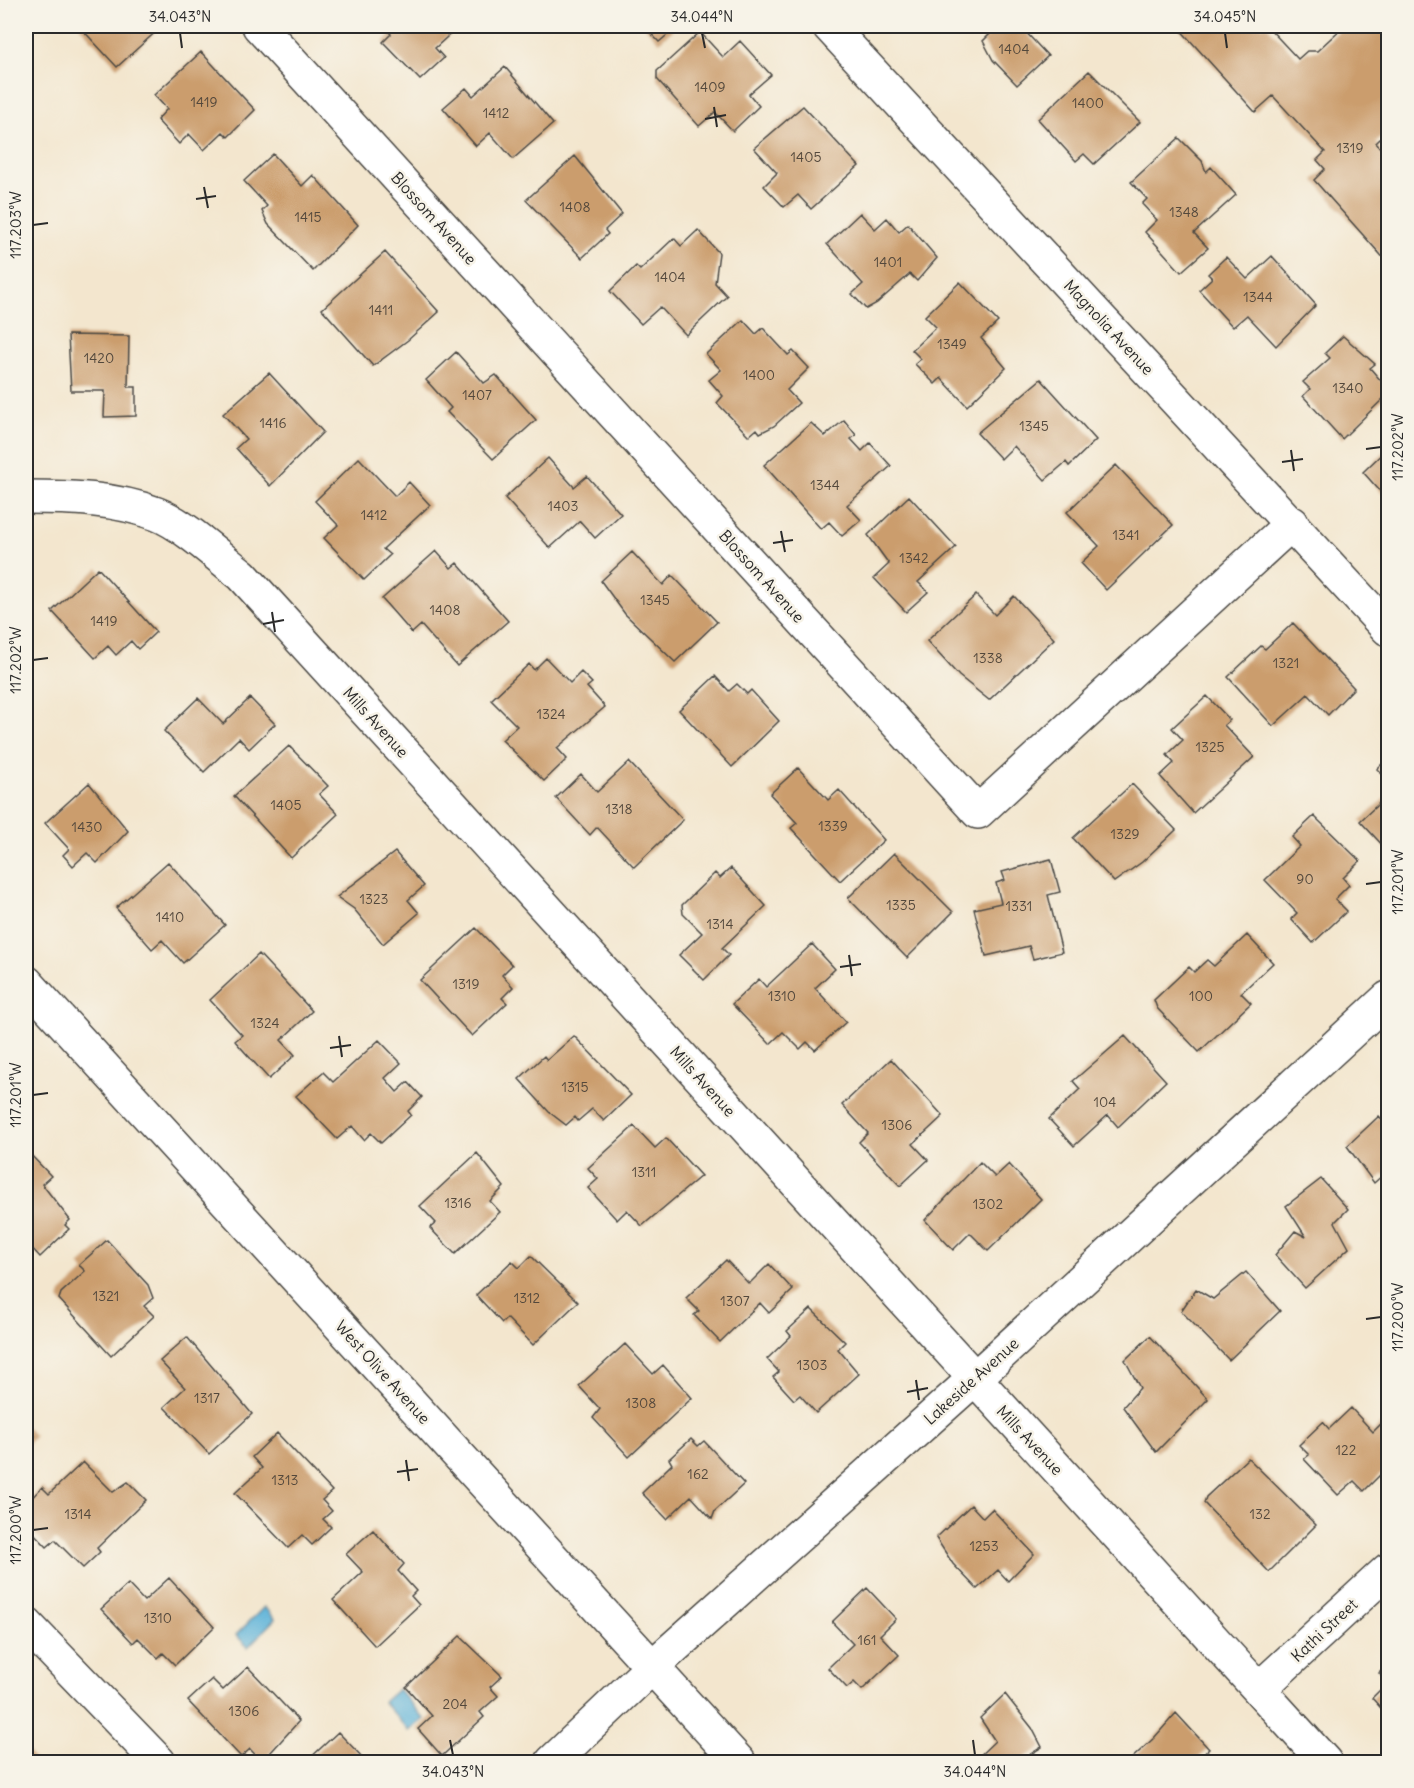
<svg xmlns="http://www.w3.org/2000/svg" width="1414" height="1788" viewBox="0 0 1414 1788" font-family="Delius,sans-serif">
	<rect width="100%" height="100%" fill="#f7f3e8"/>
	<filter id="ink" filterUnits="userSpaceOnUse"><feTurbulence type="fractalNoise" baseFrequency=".0167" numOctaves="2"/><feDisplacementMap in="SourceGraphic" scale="12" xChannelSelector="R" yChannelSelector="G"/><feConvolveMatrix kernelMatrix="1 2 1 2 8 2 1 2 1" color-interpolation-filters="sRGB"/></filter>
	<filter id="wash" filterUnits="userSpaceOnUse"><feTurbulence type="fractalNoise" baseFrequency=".008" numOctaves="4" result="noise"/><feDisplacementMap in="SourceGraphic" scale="24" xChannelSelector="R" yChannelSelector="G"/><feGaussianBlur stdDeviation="1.35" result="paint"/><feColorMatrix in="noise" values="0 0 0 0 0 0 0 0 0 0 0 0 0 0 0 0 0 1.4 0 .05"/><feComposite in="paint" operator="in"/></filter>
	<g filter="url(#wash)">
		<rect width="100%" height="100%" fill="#f3e6ce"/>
		<path fill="#5db3d9" stroke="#446f82" stroke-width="1.5" d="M264,1607L275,1619L248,1647L236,1635Z
			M398,1689L424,1719L409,1731L383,1702Z"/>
		<g id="blocks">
			<path fill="#cb9d6d" d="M79,26H159L161,27L117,67Z
				M383,26H459L435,48L444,58L420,80L383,42L391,34Z
				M644,26H668L673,30L659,42Z
				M984,26H1025L1022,28L1048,56L1017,85L993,60L983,41L991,33Z
				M1177,26H1267L1298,59L1307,51H1317L1344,26H1388V122L1384,126V135L1376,143L1388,157V263L1314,180L1325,169L1317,160L1325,152L1273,96L1255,112Z
				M700,32L723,57L740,41L771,75L749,94L759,106L733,131L715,112L699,126L657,79V71Z
				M201,52L255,110L228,137L223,132L204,150L189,134L179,144L157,120L167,109L154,95Z
				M505,67L553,124L513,159L490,133L476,146L443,108L466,88L473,96Z
				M1089,71L1140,122L1094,164L1084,154L1076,161L1038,119Z
				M803,106L859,166L811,209L798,195L784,207L764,186L777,173L754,148Z
				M1179,138L1202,161L1206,172L1211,167L1236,195L1194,233L1208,248L1181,272L1145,232L1157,220L1142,204L1147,199L1131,182Z
				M273,154L302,186L313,175L358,225L313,271L268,224L262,211L267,206L244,181Z
				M575,156L622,214L605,230L608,234L582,258L526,200Z
				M860,213L875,229L887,218L899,232L908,224L937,258L917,281L910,274L877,303L866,309L852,294L863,284L827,244Z
				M698,230L719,253L715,283L727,296L686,335L660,307L641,324L610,291L636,266L640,270L674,238L681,246Z
				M385,252L439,312L408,340L373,366L322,309Z
				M1272,256L1316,305L1276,346L1247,315L1233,327L1199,290L1212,278L1208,274L1226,257L1247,279Z
				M960,282L998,322L981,338L1006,368L967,406L941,378L935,384L915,364L921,359L912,350L936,327L925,316Z
				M743,320L756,334L763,328L788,355L793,351L809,368L787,390L799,403L774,426L760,433L757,429L749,436L717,403L723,396L709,380L721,370L706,354Z
				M68,335L129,336L128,387H136V416L104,417L105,391H71Z
				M1343,336L1375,364L1370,368L1388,389V394L1342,439L1303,396L1310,389L1303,382L1330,358L1325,353Z
				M456,352L484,383L496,375L536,420L493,459L447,412L451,408L426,380Z
				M269,373L323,432L270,486L236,448L246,439L223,414Z
				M1041,379L1096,440L1069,466L1066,462L1045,480L1014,446L1001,459L977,433Z
				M844,420L856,435L851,439L862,451L870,443L891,466L847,505L861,520L842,536L829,522L821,529L764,465L811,423L825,436Z
				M1388,448V500L1363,472Z
				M359,458L395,496L409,482L430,505L383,549L390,555L364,580L324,538L338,525L315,501Z
				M548,458L574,487L587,476L621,514L595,538L580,521L550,548L505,498Z
				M1116,465L1173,525L1106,590L1081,563L1099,546L1067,512Z
				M909,496L956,547L918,582L928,592L906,612L874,578L889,564L868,535Z
				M436,551L451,568L457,563L508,621L457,666L421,625L412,633L382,599Z
				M632,552L663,585L672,575L717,622L675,662L625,614L601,581Z
				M98,568L156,632L138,649L131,641L116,655L108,646L95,658L52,611Z
				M976,595L995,615L1014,596L1054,639L989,700L959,676L927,641Z
				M1293,623L1354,688L1328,715L1308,694L1273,726L1228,677L1261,646L1265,649Z
				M546,658L570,683L581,672L592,683L587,687L605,707L557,748L567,759L544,781L502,740L517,726L491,700L529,664L534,670Z
				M715,676L729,691L737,684L747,694L751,690L779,721L732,767L679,710Z
				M1207,696L1230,720L1224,725L1254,757L1193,813L1160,776L1174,763L1167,755L1183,740L1172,728Z
				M198,698L223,724L250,698L275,724L249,749L239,738L204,772L164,731Z
				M289,746L328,786L319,794L338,814L291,858L234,796Z
				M1388,758V780L1377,769Z
				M629,762L683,820L634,867L597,827L590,835L556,798L581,774L597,792Z
				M798,768L828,800L839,790L884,840L840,881L791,828L797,823L770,794Z
				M89,783L128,831L97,863L87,853L73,866L63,855L69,849L45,823Z
				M1132,784L1176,830L1142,862L1114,882L1073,838Z
				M1388,795V851L1360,821Z
				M1314,816L1360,861L1343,878L1349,885L1335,899L1347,911L1313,943L1291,919L1297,913L1265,880L1300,846L1292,837Z
				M395,852L424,886L408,900L419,913L383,944L354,909L337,897Z
				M894,853L953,912L907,958L848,898Z
				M1051,859L1060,892L1048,895L1062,952L1033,959L1029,946L986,956L974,909L1001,903L996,883L1005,880L1002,872Z
				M168,862L225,925L183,963L162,940L152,949L116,908Z
				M731,868L766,906L722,948L729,955L704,980L679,955L702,933L683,914L682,905L715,873L720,878Z
				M476,928L512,965L502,975L513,987L502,998L507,1003L472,1036L420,980Z
				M1247,935L1273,963L1241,993L1251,1003L1199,1052L1157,1008L1154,1000L1189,967L1194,972L1207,960L1214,966Z
				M812,944L835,969L815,988L846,1022L815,1050L807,1042L800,1049L783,1032L770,1044L732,1004L759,979L766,987Z
				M259,954L312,1011L281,1040L295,1055L269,1079L235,1041L242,1035L210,1000Z
				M574,1036L631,1095L604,1121L592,1109L578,1121L575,1117L566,1125L549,1112L519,1079L544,1056L547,1060Z
				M1125,1036L1166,1081L1118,1127L1108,1115L1074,1146L1049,1119L1080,1089L1073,1081Z
				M379,1040L401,1063L385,1078L397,1092L408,1082L422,1097L408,1111L411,1115L381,1143L371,1133L364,1140L352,1126L337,1139L296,1096L323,1072L333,1082Z
				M891,1059L943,1116L913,1144L928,1160L900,1186L859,1142L868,1133L842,1105Z
				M1379,1116L1388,1126V1178L1384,1174L1374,1183L1347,1146Z
				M634,1126L655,1148L666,1138L701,1176L642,1226L627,1210L617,1220L588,1188L598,1179L588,1168Z
				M26,1150L51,1176L42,1184L70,1220L65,1225L69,1229L40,1257L31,1247L26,1252Z
				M477,1153L504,1187L490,1201L500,1212L455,1254L430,1228L436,1223L420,1206Z
				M980,1162L995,1177L1009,1164L1041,1199L988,1251L970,1233L953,1250L925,1220Z
				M1321,1179L1348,1209L1335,1222L1349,1248L1305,1288L1275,1255L1295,1231L1306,1237L1286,1206Z
				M107,1240L148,1285L153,1298L144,1306L154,1316L111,1356L59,1299L61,1293L85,1271L79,1265Z
				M531,1256L578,1302L533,1345L507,1318L502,1323L476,1295L512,1261L519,1268Z
				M726,1260L749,1284L769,1264L793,1290L769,1313L760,1303L720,1342L694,1315L699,1311L686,1298Z
				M1246,1272L1280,1311L1229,1360L1181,1311L1196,1289L1213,1299Z
				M811,1309L845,1342L838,1349L859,1374L816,1413L800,1395L794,1400L773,1377L779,1372L767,1359L791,1336L787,1331Z
				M1150,1336L1208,1399L1156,1452L1123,1407L1140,1388L1125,1360Z
				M187,1337L252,1414L209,1454L164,1407L185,1388L160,1361Z
				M625,1344L653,1374L663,1365L692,1398L629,1457L593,1418L600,1409L579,1386Z
				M1351,1408L1373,1432L1382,1423L1388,1431V1467L1364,1491L1354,1481L1338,1495L1304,1459L1309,1455L1299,1445L1323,1422L1329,1429Z
				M26,1426L35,1436L26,1445Z
				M277,1433L332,1491L322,1500L332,1511L323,1519L331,1527L312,1545L302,1535L288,1548L235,1493L262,1468L252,1457Z
				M691,1439L698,1446L704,1441L744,1484L715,1511L712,1519L691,1496L667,1519L642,1493L672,1464L669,1459Z
				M1248,1458L1316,1525L1269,1572L1204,1503L1206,1497Z
				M83,1462L113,1492L128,1482L146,1500L97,1548L100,1552L83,1568L55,1540L47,1547L26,1525V1504L42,1487L49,1494Z
				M971,1505L983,1518L992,1509L1034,1554L1008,1581L998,1570L977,1589L953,1564L936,1538Z
				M373,1530L404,1564L398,1571L416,1591L411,1596L419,1605L375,1646L333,1600L363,1572L346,1554Z
				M169,1578L214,1627L175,1665L163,1653L158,1658L138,1638L133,1643L101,1609L128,1584L144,1601Z
				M867,1588L896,1619L880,1635L899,1655L862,1690L854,1682L847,1688L828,1668L853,1644L832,1622Z
				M460,1636L502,1676L490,1687L498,1696L480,1712L484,1717L442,1756L418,1729L432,1716L406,1687Z
				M1388,1664V1716L1372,1698L1387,1683L1379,1673Z
				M248,1667L299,1721L262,1762L250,1749L241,1757L188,1701L212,1679L223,1690Z
				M1005,1694L1032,1728L1042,1747L1018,1762H973L995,1741L980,1718Z
				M1176,1713L1209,1749L1194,1762H1128L1154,1738Z
				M338,1732L367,1762H306Z
				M26,1749L35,1762H26Z"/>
		</g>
	</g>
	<g filter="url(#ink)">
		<use href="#blocks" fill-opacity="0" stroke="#494743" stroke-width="1.5"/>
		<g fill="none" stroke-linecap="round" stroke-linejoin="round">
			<g stroke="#494743" stroke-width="36">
				<path id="minor" d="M259,26L978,812L1292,523
					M829,26L1388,629
					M26,497C69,497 115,498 157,514C182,523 220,558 242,575L1325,1762
					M26,982L739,1762
					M26,1624L159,1762
					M1259,1689L1388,1570
					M552,1762L652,1667L974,1379L1388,998"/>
			</g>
			<use href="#minor" stroke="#fff" stroke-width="33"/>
		</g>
	</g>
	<path fill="none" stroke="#2b2b2b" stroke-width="2" d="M180,33L182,48M702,33L705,48M1225,33L1227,48M714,107L717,127M705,119L726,115M204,187L208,208M196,199L216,196M33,225L48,223M1366,449L1381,447M1291,450L1294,471M1282,462L1303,459M781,531L785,552M773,543L793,540M272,612L275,632M263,624L284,620M33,660L48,658M1366,884L1381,882M849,955L852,976M840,967L861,964M339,1036L342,1057M330,1048L351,1045M33,1095L48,1093M1366,1319L1381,1317M916,1380L919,1400M907,1392L928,1388M406,1460L409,1481M397,1472L418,1469M33,1530L48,1528M450,1740L453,1755M973,1740L975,1755"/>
	<g text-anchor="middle" stroke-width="5" stroke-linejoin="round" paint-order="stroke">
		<g font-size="14" fill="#53483c">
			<text x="1014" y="54">1404</text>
			<text x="710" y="92">1409</text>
			<text x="204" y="107">1419</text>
			<text x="1088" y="108">1400</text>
			<text x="496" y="118">1412</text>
			<text x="1350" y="153">1319</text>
			<text x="806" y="162">1405</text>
			<text x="575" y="212">1408</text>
			<text x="1184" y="217">1348</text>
			<text x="308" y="222">1415</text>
			<text x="888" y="267">1401</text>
			<text x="670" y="282">1404</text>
			<text x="1258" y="302">1344</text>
			<text x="381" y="315">1411</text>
			<text x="952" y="349">1349</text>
			<text x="99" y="363">1420</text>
			<text x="759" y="380">1400</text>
			<text x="1348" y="393">1340</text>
			<text x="477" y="400">1407</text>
			<text x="273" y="428">1416</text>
			<text x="1034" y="431">1345</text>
			<text x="825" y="490">1344</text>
			<text x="563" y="511">1403</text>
			<text x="374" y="520">1412</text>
			<text x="1126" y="540">1341</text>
			<text x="914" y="563">1342</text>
			<text x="655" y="605">1345</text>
			<text x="445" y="615">1408</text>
			<text x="104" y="626">1419</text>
			<text x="988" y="663">1338</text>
			<text x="1286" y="668">1321</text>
			<text x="551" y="719">1324</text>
			<text x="1210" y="752">1325</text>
			<text x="286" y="810">1405</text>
			<text x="619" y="814">1318</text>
			<text x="833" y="831">1339</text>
			<text x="87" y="832">1430</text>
			<text x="1125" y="839">1329</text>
			<text x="1305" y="884">90</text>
			<text x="374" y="904">1323</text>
			<text x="901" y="910">1335</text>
			<text x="1019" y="911">1331</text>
			<text x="170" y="922">1410</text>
			<text x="720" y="929">1314</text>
			<text x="466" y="989">1319</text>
			<text x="782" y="1001">1310</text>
			<text x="1201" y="1001">100</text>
			<text x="265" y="1028">1324</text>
			<text x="575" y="1092">1315</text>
			<text x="1105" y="1107">104</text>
			<text x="897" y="1130">1306</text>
			<text x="644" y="1177">1311</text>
			<text x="458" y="1208">1316</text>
			<text x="988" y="1209">1302</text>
			<text x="106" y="1301">1321</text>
			<text x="527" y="1303">1312</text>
			<text x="735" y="1306">1307</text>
			<text x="812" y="1370">1303</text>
			<text x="207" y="1403">1317</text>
			<text x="641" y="1408">1308</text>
			<text x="1346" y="1455">122</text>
			<text x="698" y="1479">162</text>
			<text x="285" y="1485">1313</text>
			<text x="78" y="1519">1314</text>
			<text x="1260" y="1519">132</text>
			<text x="984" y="1551">1253</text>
			<text x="158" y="1623">1310</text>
			<text x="867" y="1645">161</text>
			<text x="455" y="1709">204</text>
			<text x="244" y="1716">1306</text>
		</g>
		<g font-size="16" fill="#2b2b2b" stroke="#f7f3e8">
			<text transform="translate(434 218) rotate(48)" y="6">Blossom Avenue</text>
			<text transform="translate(1109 327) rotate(47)" y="6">Magnolia Avenue</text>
			<text transform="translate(762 576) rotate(48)" y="6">Blossom Avenue</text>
			<text transform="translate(376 722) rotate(48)" y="6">Mills Avenue</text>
			<text transform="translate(703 1081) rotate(48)" y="6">Mills Avenue</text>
			<text transform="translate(383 1372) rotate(48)" y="6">West Olive Avenue</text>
			<text transform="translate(971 1381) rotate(-42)" y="6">Lakeside Avenue</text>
			<text transform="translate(1030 1440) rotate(47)" y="6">Mills Avenue</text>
			<text transform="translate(1324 1630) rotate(-43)" y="6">Kathi Street</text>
		</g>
	</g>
	<rect width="1414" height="1788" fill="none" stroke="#f7f3e8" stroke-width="66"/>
	<rect x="33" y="33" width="1348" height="1722" fill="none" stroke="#2b2b2b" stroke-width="2"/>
	<g font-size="15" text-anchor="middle" fill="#2b2b2b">
		<text x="180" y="22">34.043°N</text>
		<text x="702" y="22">34.044°N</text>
		<text x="1225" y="22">34.045°N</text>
		<text transform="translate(16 225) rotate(-90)" y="5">117.203°W</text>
		<text transform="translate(1398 447) rotate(-90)" y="5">117.202°W</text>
		<text transform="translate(16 660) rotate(-90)" y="5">117.202°W</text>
		<text transform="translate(1398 882) rotate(-90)" y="5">117.201°W</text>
		<text transform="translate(16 1095) rotate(-90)" y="5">117.201°W</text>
		<text transform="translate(1398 1317) rotate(-90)" y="5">117.200°W</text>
		<text transform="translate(16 1530) rotate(-90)" y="5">117.200°W</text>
		<text x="453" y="1777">34.043°N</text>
		<text x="975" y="1777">34.044°N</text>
	</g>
</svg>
